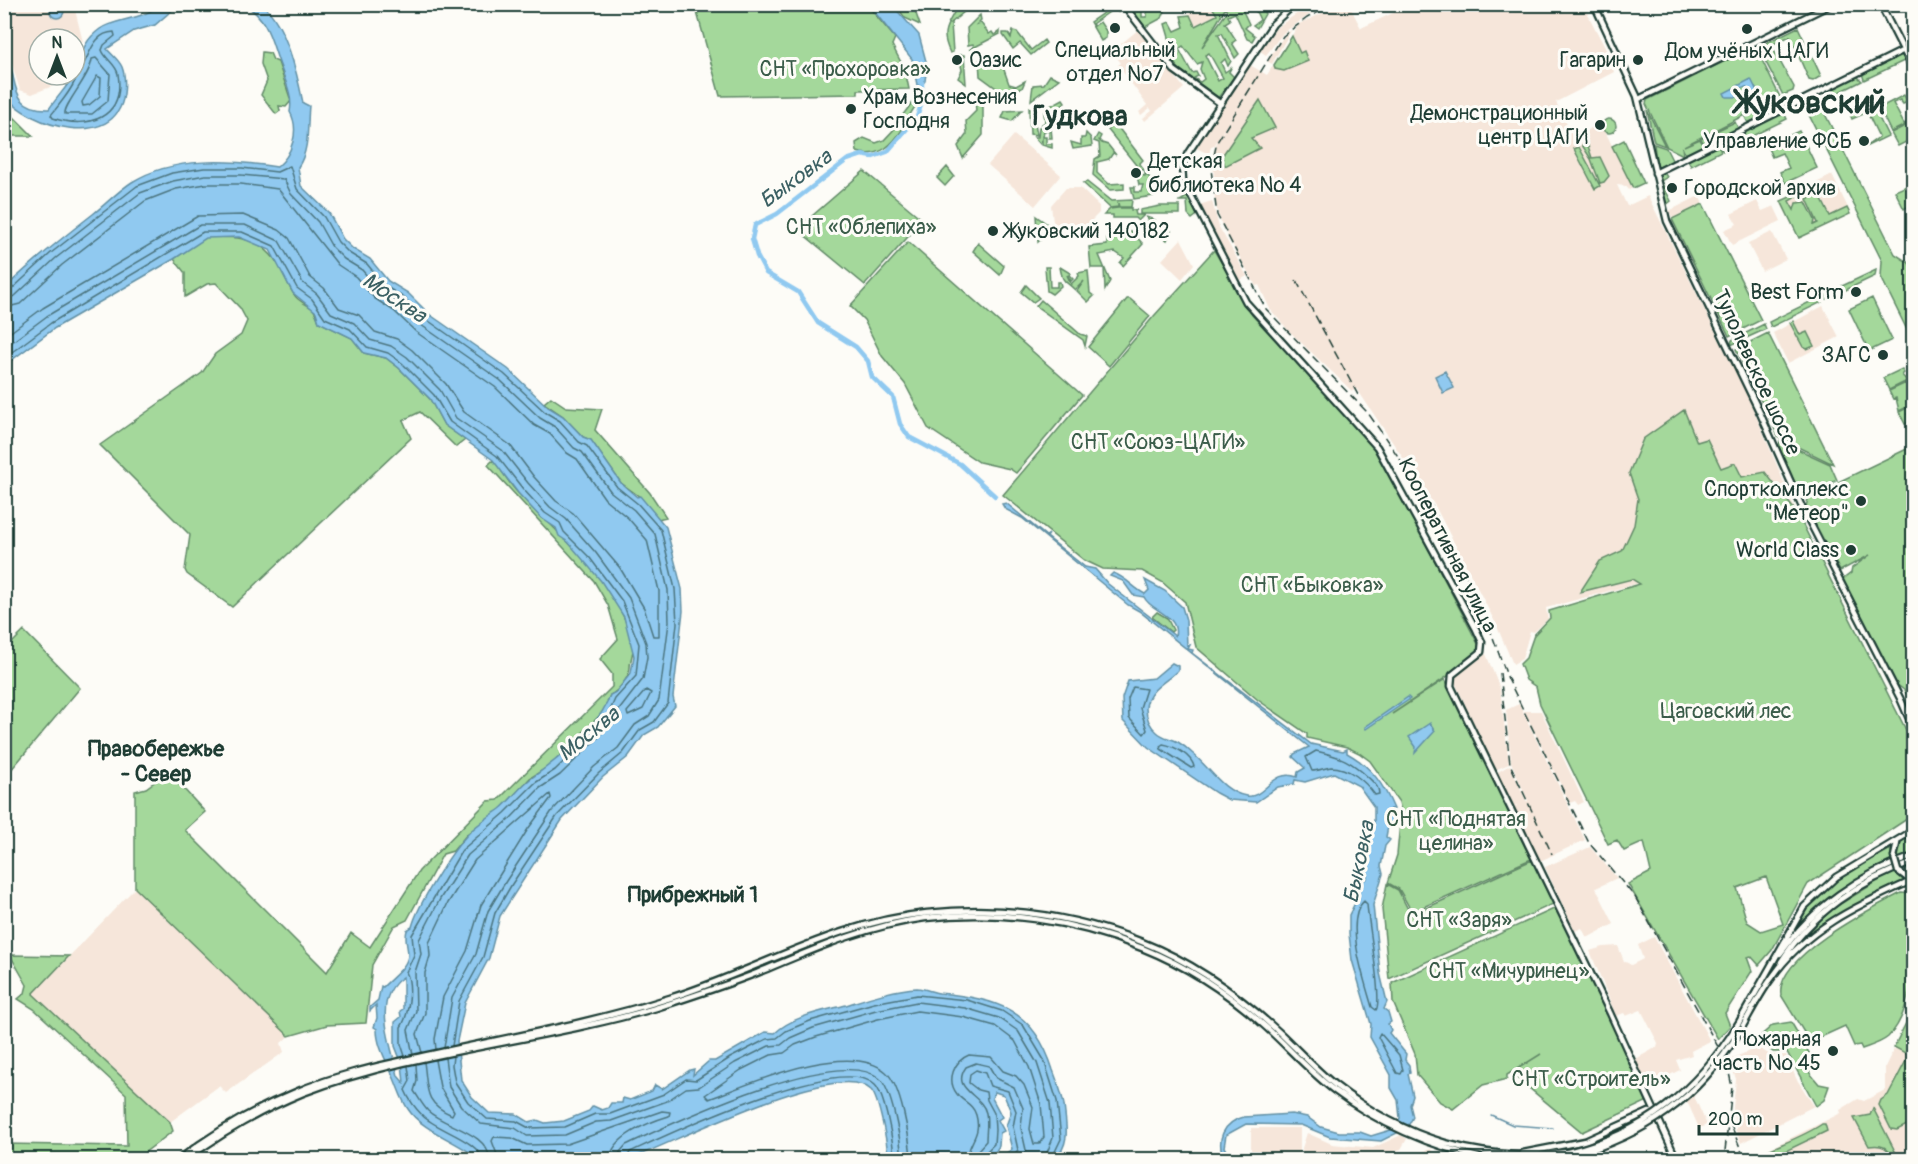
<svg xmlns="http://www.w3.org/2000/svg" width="1918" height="1164" viewBox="0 0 1918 1164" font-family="Pangolin,sans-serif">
	<rect width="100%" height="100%" fill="#fdfcf7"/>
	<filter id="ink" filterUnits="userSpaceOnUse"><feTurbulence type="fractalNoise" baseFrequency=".0167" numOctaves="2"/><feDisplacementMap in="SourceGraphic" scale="12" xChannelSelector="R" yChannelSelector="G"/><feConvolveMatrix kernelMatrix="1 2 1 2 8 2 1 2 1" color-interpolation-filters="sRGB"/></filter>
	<g filter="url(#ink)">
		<path fill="#f6e6da" d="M5,5H94L75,10L83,42L75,48V39H39V75H51L53,86L32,94L20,90L8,52L5,50Z
			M1195,5H1222L1225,9L1206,37L1180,19L1197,9Z
			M1340,5H1349L1361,28L1410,5H1507L1512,13L1529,5H1558L1561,9L1571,5H1583L1614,65L1612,67L1614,72L1556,102L1573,137L1601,123L1633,188L1629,190L1626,186L1617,185L1627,206L1648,196L1748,397L1797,513L1706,539L1639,583L1546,608L1548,619L1534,632L1530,631L1522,659L1513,664L1495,622L1435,506L1357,389L1352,391L1289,331L1270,309L1259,285L1256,286L1222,226L1215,203L1213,154L1217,142L1250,86L1214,146L1211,147L1209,154L1196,148L1250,65L1267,75L1299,24Z
			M1308,6L1312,13L1283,33L1266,55L1260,51L1276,28Z
			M1292,29L1272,64L1267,61L1282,39Z
			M1138,30L1184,88L1145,121L1143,118L1152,111L1150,108L1141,115L1139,112L1147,105L1118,65L1121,63L1112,51Z
			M1014,135L1061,175L1035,206L988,165Z
			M1832,175L1851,214L1799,239L1780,201Z
			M1066,188H1080L1099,206V213L1079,233L1067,234L1053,222L1051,205Z
			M1699,196L1703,204L1673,219L1669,211Z
			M1212,201L1219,227L1247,276L1237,282L1199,205Z
			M1757,201L1762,211L1774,206L1781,221L1732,245L1724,230L1737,224L1731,214Z
			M1772,232L1786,259L1762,271L1748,243Z
			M1181,239L1194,264L1182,279L1162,260Z
			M1823,306L1839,337L1788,363L1773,333Z
			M1486,654L1500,689L1509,764L1495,770L1453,678Z
			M1519,704L1585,840L1538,862L1512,808L1519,804L1512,807L1496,773L1510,765L1526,801H1528L1511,762L1506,710Z
			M1524,711H1541L1584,802L1578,805L1575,801L1570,803Z
			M1590,847L1617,878L1596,888L1614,924L1587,938L1582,928L1575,931L1545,867Z
			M135,888L289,1036L281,1043L284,1052L226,1093L219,1086L170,1122L33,994Z
			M1654,937L1710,1041L1691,1051L1692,1055L1676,1060L1680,1070L1648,1086L1634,1060L1657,1047L1658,1043L1641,1010L1626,1016L1624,1013L1616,1016L1590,951L1603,947L1618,946L1624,961L1631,965L1643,959L1638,945Z
			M1913,1009V1159L1746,1160L1841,1113L1840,1110L1858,1099L1864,1101L1885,1090V1067Z
			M1758,1047L1770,1055H1786L1796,1078L1814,1106L1741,1143L1736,1131L1733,1108L1736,1079L1729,1060Z
			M1690,1087L1707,1125L1699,1128L1682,1090Z
			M1251,1128H1300V1157H1251Z
			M1307,1133L1332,1144L1373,1148L1401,1135L1407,1139L1401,1149L1376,1159H1303L1302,1148Z
			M1431,1149L1440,1159H1407L1406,1156Z"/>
		<path fill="#a4d89b" stroke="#628a68" stroke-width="1.5" fill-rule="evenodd" d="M695,5H867L895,38L892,45L905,70L909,89L858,90V94L720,96Z
			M896,5H913L920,25L905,18Z
			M958,5L976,6L973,8L971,6L951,23L953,52L950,53C939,30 948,26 958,5Z
			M1115,5L1120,8L1118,12L1115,8L1092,24L1094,26L1100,22L1106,31V38L1101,41L1090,22Z
			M1127,5H1142V17H1147V5H1164L1166,8L1162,18L1145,27Z
			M1211,5H1222L1225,9L1202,47L1227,12L1224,5H1233L1235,8L1240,5L1249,24L1245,28L1255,36L1252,41L1247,39L1235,13L1228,16L1230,20L1225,23L1236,40L1232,43L1239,54L1235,58L1222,33L1218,34L1231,61L1228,66L1225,59L1221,63L1225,72L1231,68L1229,72L1234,77L1218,98L1179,69L1167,55L1173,51L1165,24L1170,22L1175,31L1184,27L1181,16L1190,15L1195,26L1217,15ZM1183,46L1197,64L1202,62L1200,69L1204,79L1200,82L1194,78L1198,76L1196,72L1192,73L1179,49ZM1209,53L1223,78L1218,81L1205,55Z
			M1253,5H1261L1265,14L1257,28L1253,25L1260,20Z
			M980,15L981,20L977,24L981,23L989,34L992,32L994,35L1000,31V34L969,50L974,47L973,44L968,45L967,28Z
			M1798,27L1821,76L1813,81L1809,80L1790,36L1771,45L1794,87L1793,91L1783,95L1758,47Z
			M1013,31L1017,32L1031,50L1044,40L1046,43L1031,55L1020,43L1013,49L1003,35V33H1008L1011,38Z
			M1292,36L1300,53L1304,51L1308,61L1284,71L1275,69L1274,65Z
			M1755,46L1780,97L1684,146L1700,139L1704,147L1686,156L1682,147L1683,155L1667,147L1646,104L1647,100Z
			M262,52L270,53L273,60L278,62L291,101L286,107L279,106L280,111L276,114L261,95L267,81L261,64Z
			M959,55H964L966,84L958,78L962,70Z
			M1901,55L1906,60L1864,80L1862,73Z
			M1000,58L1003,63L997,67H1003L1009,84L1016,86L1025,81L1022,88L1016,89V96H1007L980,76L979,60L986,59L989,66L990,60L1000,62Z
			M1050,75L1059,79L1031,100L1033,85L1044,84Z
			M1856,75L1862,81L1834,95L1833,87Z
			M921,91L918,102L906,121L899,120Z
			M1904,95L1908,102L1903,104L1900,100L1893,103L1904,124L1910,121L1908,116L1913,114V121L1891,132L1879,108Z
			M1063,99L1065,102L1054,115L1057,123L1042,124L1045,122L1044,112L1053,115L1050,106Z
			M1260,100L1275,128L1251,138L1260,148L1225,166L1222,156Z
			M1779,100L1783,109L1749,125L1745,117Z
			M1818,100L1895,254L1909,263L1913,271V342L1881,277L1882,261L1805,107Z
			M975,101L982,103L983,107V135L963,158L958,146L967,134L966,121L976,111Z
			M1863,102L1865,107L1872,104L1874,109L1852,119L1848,109Z
			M5,106L7,110L33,136H5Z
			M1029,108L1036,112L1033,113L1037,135L1030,134Z
			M1022,110L1012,121L1002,118L1005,111Z
			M1647,110L1665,146L1654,142Z
			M1875,110L1888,136L1865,147L1879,137L1868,114Z
			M1783,111L1787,119L1746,139L1743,131Z
			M1602 126a7 7 0 1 1 14 0a7 7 0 1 1-14 0Z
			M901,122L904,127C893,144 880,159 857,152L856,143L864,138L876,143L884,140Z
			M1114,122L1143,160L1139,164L1144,170H1140L1108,130Z
			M1735,122L1739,130L1705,147L1701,138Z
			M1913,122V128L1908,131L1912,139L1898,146L1891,133Z
			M1039,127L1051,128L1052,138H1049V131H1044L1043,137H1046V144H1052V148L1042,145V138L1040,144L1034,137H1038Z
			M1799,131L1817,168L1785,183L1780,172L1789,168L1782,153L1772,157L1767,146Z
			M1086,133L1091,138L1092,146L1073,149L1071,142L1081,145V138H1085Z
			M1740,133L1744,140L1723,151L1719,143Z
			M1098,134L1101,136L1099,140L1102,143L1108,145L1116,155L1113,153L1109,159L1097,162V173L1109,184L1124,183V189L1110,190L1093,175L1095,159L1100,156L1099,143L1094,141Z
			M1624,140L1644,183L1633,188L1612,146Z
			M1587,143L1592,158L1600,157L1609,176L1604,182L1600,183L1591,159L1582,145Z
			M1654,144L1666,148L1673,162L1657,168Z
			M1718,144L1721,151L1691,166L1687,159Z
			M1579,147L1600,186L1595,189L1574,149Z
			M947,167L954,176L945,186L937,178Z
			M864,171L923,220L865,285L797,229Z
			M1663,171L1667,177L1661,181L1671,201L1665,206L1658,175Z
			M1145,173L1152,180L1153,196L1134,199L1131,187H1135V192H1141L1143,185H1139L1137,175L1145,176Z
			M1087,182L1111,201L1132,200L1131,207H1119L1118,203V207L1110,208L1083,183Z
			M1911,184L1913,204L1904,209L1895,191Z
			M1799,193L1800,195L1789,201L1794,210L1796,203L1806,202L1815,220L1814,225L1818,223L1807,199L1819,194L1830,216L1847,208L1850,214L1799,238L1781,201Z
			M1188,196L1197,215L1192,219L1188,215L1187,201H1180Z
			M1703,204L1761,320L1729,336L1672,219Z
			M1160,206H1180V214H1140V210Z
			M1118,208H1131V210H1137L1135,211L1136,215H1144L1138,221L1135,218H1113V215H1104L1110,209Z
			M1036,216L1054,229V235L1044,236L1038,242Z
			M1146,217L1155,220L1160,232L1171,231L1167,240L1144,224L1148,220Z
			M1131,231L1143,244L1123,266L1120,263L1124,258L1115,252L1099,255L1110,281L1105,290L1104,268H1091L1089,247L1107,245V239L1113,237V232Z
			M206,237C244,237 266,237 284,275C288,283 291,293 298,299C310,309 313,303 319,322L352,338L364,353L386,358L399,368L430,399L444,425L465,440L456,447L420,412L403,420L411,438L232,607L187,574L185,570L190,535L100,445L202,373L215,354L241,335L247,321L240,308L216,283L207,284L185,297V273L174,259Z
			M908,242L1082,395L1016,473L1010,469L979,462L928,428L905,384L882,356L864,320L850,306Z
			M978,243L1004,266L1000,275L973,251Z
			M1214,250L1252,315L1376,448L1479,646L1477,656L1392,714L1445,679L1531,859L1412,912L1399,889L1388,883L1397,855L1401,811L1399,802L1370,761L1359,753L1347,747L1307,738V734L1258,700L1196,647L1185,602L1162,582L1142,571L1103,569L1084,560L1003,495L1154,316Z
			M1045,267H1049L1050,287H1057V282H1060L1061,286L1052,294L1047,291Z
			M1060,267L1070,273L1069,275L1073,279L1071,281L1067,275L1071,284L1079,276L1078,273L1088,271L1090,293L1094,296L1088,302L1077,291L1084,281L1075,290C1064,279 1063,284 1060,267Z
			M1876,270L1875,276L1827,299L1825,294Z
			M1026,285L1039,298L1033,302L1021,292Z
			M1820,297L1822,302L1771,327L1769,322Z
			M1872,298L1892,340L1869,351L1849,309Z
			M1127,299H1130L1150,316L1109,366L1088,347Z
			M1041,300L1080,334L1087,336L1085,346L1083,340L1036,306Z
			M1793,321L1800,335L1807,332L1814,346L1807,349L1803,347L1790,323Z
			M1764,324L1766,329L1731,345L1732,340Z
			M1768,333L1833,464L1779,438L1736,349Z
			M1902,369L1904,373L1902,375L1907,381L1889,390L1883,378Z
			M1906,383L1913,397V404L1899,411L1896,398L1893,399L1889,391Z
			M551,397L566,407L602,409L595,430L650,493L666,517L658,519L640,497L621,483L591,440L583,437L563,416L544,403Z
			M1913,405V420L1911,421L1907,413L1910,422L1905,424L1899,412Z
			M1684,410L1697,442L1707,439L1721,468L1735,463L1742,477L1765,472L1797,513L1913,744V815L1808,884L1772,950L1759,965L1751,956L1747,957L1752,971L1725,1013L1730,1026L1718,1039L1628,884L1651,872L1644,842L1624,851L1617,840L1608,844L1540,704L1536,687L1526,680L1520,664L1526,658L1534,635L1550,618L1549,611L1640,584L1632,579L1580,592L1600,561L1622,551L1634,525L1638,499L1629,473L1643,439ZM1766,877L1783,924L1761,931L1747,922L1737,888Z
			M1780,441L1830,464L1837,480L1801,498L1779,447Z
			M1913,446V704L1904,690L1896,684L1842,580L1851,573L1852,568L1870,555L1840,571L1806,506L1809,496Z
			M493,460C502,470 509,484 518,493C558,532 622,587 633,645C634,654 630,659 630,667C630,676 619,691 610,695L604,711L551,765L530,778L501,809L468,833L453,851L443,854L407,920L394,926L372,965L366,1023L327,1025L289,1036L135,888V791L146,788L168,772L205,812L185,830L327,972L351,933L370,947L419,871L488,801L498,800L612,687V674L600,659L618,639L608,605L594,581L488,465Z
			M1157,612L1167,618L1173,630L1171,632L1152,617Z
			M24,631L80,688L5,777V650Z
			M1913,831V854L1898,859L1900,842Z
			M1891,849V861C1851,880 1821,900 1791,933C1813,891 1850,870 1891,849Z
			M1532,860L1553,904L1389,979L1382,909L1387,884L1398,890L1411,915Z
			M1894,871L1904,881L1861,902L1795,946L1832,909Z
			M1901,893L1913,894C1914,935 1918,1008 1888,1037C1881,1043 1870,1046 1862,1049L1860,1045L1854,1046L1845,1026L1810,1042L1781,995C1775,957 1872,908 1901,893Z
			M1556,908L1650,1100L1582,1132L1511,1073L1541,1054L1507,1075V1079L1483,1085L1453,1109L1440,1102L1417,1075L1415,1054L1393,1002L1392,983Z
			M10,955L69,956L33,994L170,1122L173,1131L136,1159H5V1144L127,1146L126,1094L34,1009L18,999L25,993L27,985Z
			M1913,1009V1122L1897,1130L1891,1129L1879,1105L1881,1100L1888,1095L1909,1055L1894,1047Z
			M1791,1022L1815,1063L1809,1072L1819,1084L1829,1086L1824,1100L1816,1106L1787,1052H1773L1757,1039L1773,1025Z
			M1873,1108L1899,1159H1894C1887,1147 1883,1144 1869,1146L1854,1118L1870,1115Z
			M1822,1124H1825L1827,1131L1769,1159H1761L1760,1154C1780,1144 1803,1137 1822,1124Z"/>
		<path fill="#90c9f0" stroke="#6391a5" stroke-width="1.5" fill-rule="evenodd" d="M50 11a7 7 0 1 1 14 0a7 7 0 1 1-14 0Z
			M159,5H178L155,25L134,31L107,49C112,55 119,60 122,67C125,75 125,86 124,94C116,152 28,127 5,95V57C20,73 5,110 49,109C56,98 71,83 75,72C82,55 82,42 100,29C116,18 143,20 159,5Z
			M245,5H263C286,25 297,73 303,103L309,106C307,125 310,150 298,167L301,186L329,213L343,239L353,249L370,259L388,281L408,293L429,314L508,369L548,407L563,416L583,437L591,440L621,483L637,497L640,496L666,527L682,589L683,611L673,697L675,706L658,727L644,735L628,757L603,777L562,820L500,916L489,958L465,1003L457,1041L461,1080L472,1097L489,1113L516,1114L529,1122L537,1120L545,1123L564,1121L589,1111L593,1106L602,1110L608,1108L611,1103H622L623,1098L630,1100L652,1091L655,1085L662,1089L690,1070L694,1069L693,1075L709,1061H715L765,1032L775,1033C793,1016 823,1011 846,1005C868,998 894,989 917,988C924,988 932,992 939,993C998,999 1034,1009 1053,1070C1057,1081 1062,1093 1064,1105C1066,1126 1071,1143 1055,1159H1003L1004,1155L1012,1149L1006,1126L1011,1112L1004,1095L995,1092L992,1098L1002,1117L998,1120L1004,1131L1000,1133L999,1146L993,1156L990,1155V1159H888C888,1146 879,1098 871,1090C839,1056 668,1146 629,1159C617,1162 600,1159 588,1159C552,1159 515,1159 479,1159C459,1142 422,1131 408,1109C401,1099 398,1087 393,1076C386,1060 377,1046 377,1029L374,1027L377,1018L376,1005L370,1011V1007L378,1000L381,986L383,987C391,978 407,968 408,955C408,946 404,940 407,930L412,927C418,904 451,852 468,834C476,825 490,816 500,809C511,800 521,785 533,777C558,759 601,725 610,695L616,692L631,673L634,656L624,617L601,581L568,542L559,536L556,528L541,518L518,493L493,460L444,425L430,399L399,368L386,358L364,353L352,338L319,322L316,312L293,293L270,250L239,237L206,238L174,259L55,328L5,365V288C33,261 62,238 93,214C106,204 118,191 132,182C174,156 231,160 277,167C292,155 300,130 290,112C293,96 286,83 281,68C271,43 270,20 245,5ZM403,977V1009L400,1011L401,1017L395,1022V1046L402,1064L404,1083L398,1076C392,1046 370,999 403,977Z
			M869,5H892L919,35L927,65L925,81L921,86L917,85L912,59Z
			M1751,79L1757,91L1753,96L1746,87L1741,89L1738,97H1726L1724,93Z
			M1445,371L1454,388L1443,393L1435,376Z
			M1006,503L1046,536L1049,534L1047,537L1085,567L1095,569L1108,584L1175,636C1180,615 1150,611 1144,597L1133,595L1123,581L1110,576L1113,573C1126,577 1133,588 1145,594L1149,590L1145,580L1165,591L1182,607L1186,620L1187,646L1190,645L1188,649L1193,650L1192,653L1311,744L1343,751L1347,749V753C1371,766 1384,785 1394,809H1390L1393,821L1388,826L1386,837L1390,840L1385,846L1381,866L1383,874L1373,905L1380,973L1387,1002L1384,1009L1388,1012L1391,1022L1388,1024L1391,1030L1389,1033L1406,1054L1405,1060L1409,1065L1410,1073L1408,1074L1413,1096L1410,1105L1413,1117L1407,1128L1381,1141L1330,1137L1301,1125L1246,1124L1226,1135L1224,1147L1231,1159H1225C1215,1141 1223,1122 1244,1117L1292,1114L1307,1117L1321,1127L1339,1132H1360L1371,1136L1394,1129L1400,1118L1398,1100L1391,1088V1075L1370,1037L1371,1024L1352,960L1349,934V915L1358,897L1361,882L1367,878L1364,839L1374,824V807L1359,786L1334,773L1305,782L1295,780L1294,784L1278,787L1256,802L1229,800L1216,793L1148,747L1123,721L1122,698L1128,681L1154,678L1172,663L1178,666V670C1167,682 1147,689 1146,708C1146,717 1150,726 1157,732C1163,738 1171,738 1178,742C1183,745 1188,749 1192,753C1209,767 1223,792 1246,796C1264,800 1273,767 1297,777L1298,772L1305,768L1293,757L1294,754L1309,747L1139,611L1128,605L1022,518L1005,509L1002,504Z
			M1408,697L1410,699L1366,729L1365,727Z
			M1430,723L1435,731L1415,753L1416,747L1409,737Z"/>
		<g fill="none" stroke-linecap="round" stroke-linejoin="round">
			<path stroke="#4c757f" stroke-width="1.5" d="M114,32L115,36L104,45L102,50C105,59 116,64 118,74C125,118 88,130 53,118L51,115C59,105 78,83 77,72C90,63 89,33 114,32Z
				M96,58L110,74L108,101L92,114H65C63,105 91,75 92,59Z
				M97,76L101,78L100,96L89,105L83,106L82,102Z
				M4,292L11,290L51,253L137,186L172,173L204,168H242L277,172L290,166L297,189L324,217L338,242L349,253L367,264L385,286L404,298L426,319L504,374L545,412L560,421L579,442L587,446L617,487L638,504L661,530L675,589L677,623L668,703L654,722L640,730L623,753L599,773L557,816L512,884L495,913L483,957L459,1001L452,1046
				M4,299L15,296L56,258L140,193L173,181L205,175H241L284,179L291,194L318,222L332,247L344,259L362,270L380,291L400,304L421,325L500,380L540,418L555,427L574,448L582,452L611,492L634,510L655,534L668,590L669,622L659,700L649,716L635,725L618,748L594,767L552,811L506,881L488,911L476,954L452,998L444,1048
				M4,308L20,304L62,265L145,201L176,189L206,184H241L278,189L338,265L356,277L374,298L394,311L416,332L495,387L534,425L550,434L567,453L577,459L605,499L628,518L647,540L659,591V636H653L644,608L620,568L573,513L556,501L534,477L510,445L464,412L446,384L412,350L397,339L375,332L359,315L339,308L324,288L310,277L289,238L279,230L243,215L198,216L43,308L4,337
				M4,348L47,316L200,225H245L279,241L303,283L317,294L331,313L354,323L370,340L391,346L407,357L440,390L456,418L502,450L528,483L550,507L566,519L596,553L629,598L646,643L647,657L643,679L596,740L560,775L540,788L510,819L468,855L440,899L419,940L421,954L415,972L416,1011L408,1030L413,1055
				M4,358L51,323L203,232H242L274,246L297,288L312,299L325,318L350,329L367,347L388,353L402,363L434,395L450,422L497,456L523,489L545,513L560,523L564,532L590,558L622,601L639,644L636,676L615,699L608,715L591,735L555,770L535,783L505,813L462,850L412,935L414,955L406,972C413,985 409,1015 401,1027V1044L405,1056
				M1133,687L1146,689L1140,708L1147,730L1144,734L1129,718L1128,699Z
				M646,690L651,693L643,709L628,716L627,712Z
				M1163,744C1175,746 1192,756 1194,767L1191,768L1161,749L1160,746Z
				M1316,751C1342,757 1350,760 1370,779C1375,784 1379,787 1379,794L1375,795C1365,781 1349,767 1331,767C1324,768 1318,771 1312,771L1306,757Z
				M1364,901L1367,904C1368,922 1383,1002 1376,1010L1372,1007C1365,982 1343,920 1364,901Z
				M1380,1033L1399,1055L1403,1070L1401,1074L1397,1073L1378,1037Z
				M422,1053L417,1034L425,1013V973L430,956L429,943L448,903L475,860L550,794L551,798L528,829L481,905L467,951L443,997L435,1039L436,1050
				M453,1056L452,1065L455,1082L468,1102L487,1119L516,1121L529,1128L565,1127L595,1114H610L664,1094L686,1079L696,1080L730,1058L767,1039L777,1038L786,1031L810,1021L874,1003L917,995L967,1000L1002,1011L1023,1025L1044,1060L1057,1101L1061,1139L1051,1160
				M445,1058L449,1087L461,1106L481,1124L515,1128L527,1136L565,1135L596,1122L611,1121L667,1101L686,1088L699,1087L735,1063L769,1046L781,1045L790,1038L813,1028L876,1010L917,1002L965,1008L999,1018L1018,1031L1037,1063L1050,1103L1053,1138L1044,1160
				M424,1062C428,1088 423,1103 452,1115L454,1111L440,1087L435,1060
				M416,1064L417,1081L414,1091C419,1098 422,1105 428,1111C445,1127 488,1132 490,1160
				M408,1066L410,1081L405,1090C409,1100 416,1109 423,1116C437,1130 480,1141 482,1160
				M499,1160L492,1141L494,1137L512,1138L527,1145L567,1144L662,1111L670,1112L669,1116C649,1122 611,1137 610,1160
				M619,1160L620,1152L626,1145C671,1124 837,1044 879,1078C892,1088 901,1142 902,1160
				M626,1160L630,1152C669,1134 842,1051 875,1085C885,1095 894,1145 894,1160
				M911,1160C910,1139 901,1085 886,1072C849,1039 749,1084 709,1099L705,1095L741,1070L771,1055L784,1053L795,1045L816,1037L878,1019L917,1011L963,1017L995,1026L1015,1041L1029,1067L1041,1104L1044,1137L1039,1144H1034L1030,1129L1033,1107L1024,1085L1016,1076L1003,1071L991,1057L969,1055C954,1061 946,1080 957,1094C963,1102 973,1104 976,1115C982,1136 968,1141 967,1160
				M976,1160L978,1150L986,1141C986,1132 988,1122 986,1113C982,1094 950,1090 966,1067L976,1063L989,1066L996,1078L1014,1087L1023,1108L1021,1128L1026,1150L1021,1160
				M984,1160L985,1153L994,1144L995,1130L994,1113L987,1100L986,1092L978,1090L969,1083L970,1074L976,1070L985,1073L990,1086L1008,1091L1016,1111L1013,1127L1018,1150L1009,1160"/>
			<path stroke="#6391a5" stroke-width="1.5" d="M1491,1115L1513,1125L1553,1128"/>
			<path stroke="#90c9f0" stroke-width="4.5" d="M922,79V102L917,117L887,152L873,157L862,155L847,160L777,214L755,225L752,239L757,256L766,273L798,292L818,323L856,347L868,361L872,377L893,397L900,424L909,437L960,464L995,496"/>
			<g stroke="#1f3d34" stroke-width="9">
				<path id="major" d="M1123,4L1174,70L1221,104
					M1295,4L1273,24L1188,153L1182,166L1183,180L1246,302L1377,447L1476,629L1482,642L1481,652L1452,675L1451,686L1610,1013L1677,1160
					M1594,4L1637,96L1667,221L1760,413L1801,505L1900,698L1914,730
					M1880,4L1914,71
					M1639,99L1832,4
					M1655,173L1904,50
					M1894,857L1897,843
					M1898,871L1914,883
					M1780,954C1812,908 1861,873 1914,856
					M1781,962C1811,914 1860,880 1914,862
					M1738,1024L1804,907L1836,877L1914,830
					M1740,1031C1750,1014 1759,995 1771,979C1804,930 1858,905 1909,882
					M1597,1146L1601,1160
					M1523,1153L1585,1141L1649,1112L1656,1114
					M178,1160C215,1132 254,1109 296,1092C335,1075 378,1066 419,1057C503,1038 588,1024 670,998C756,971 836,922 927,913C1000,905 1074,915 1142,942C1193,962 1240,996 1280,1033C1298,1050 1315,1069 1335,1085C1403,1138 1482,1164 1568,1152
					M185,1160C222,1133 261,1110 303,1093C416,1050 540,1042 656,1008C690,997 724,986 757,973C812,950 865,926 925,918C998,909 1074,920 1142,948C1187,966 1231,995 1267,1028C1290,1049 1310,1072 1335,1091C1381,1126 1433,1147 1490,1160
					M1552,1160L1569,1157"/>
			</g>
			<use href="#major" stroke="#fdfcf7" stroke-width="4.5"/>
			<path stroke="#1f3d34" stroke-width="1.5" stroke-dasharray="9 4.5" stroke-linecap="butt" d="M1334,4L1307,18L1283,36L1217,142L1211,169L1217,215L1266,309L1368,413L1429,501L1482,607L1508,679L1589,843L1635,897L1727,1063L1732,1087L1724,1160
				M1296,280L1358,395
				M1500,673L1510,764L1552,854
				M1731,1125L1745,1160"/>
			<g stroke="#1f3d34" stroke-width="9" stroke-linecap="butt">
				<path id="major-bridge" d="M1894,857L1898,871
					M1568,1152C1644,1134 1697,1090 1738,1024
					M1569,1157C1646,1135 1697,1100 1740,1031"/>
			</g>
			<use href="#major-bridge" stroke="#fdfcf7" stroke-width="4.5"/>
		</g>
	</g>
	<g fill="#1f3d34" stroke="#fdfcf7" stroke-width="2">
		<circle cx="1115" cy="28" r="6"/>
		<circle cx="1747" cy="29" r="6"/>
		<circle cx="957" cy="60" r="6"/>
		<circle cx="1638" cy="60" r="6"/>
		<circle cx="851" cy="109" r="6"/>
		<circle cx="1600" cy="125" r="6"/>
		<circle cx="1864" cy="141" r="6"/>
		<circle cx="1136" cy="173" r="6"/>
		<circle cx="1672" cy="188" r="6"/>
		<circle cx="993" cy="231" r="6"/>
		<circle cx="1856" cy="292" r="6"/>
		<circle cx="1883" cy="355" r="6"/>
		<circle cx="1861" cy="501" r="6"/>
		<circle cx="1851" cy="550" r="6"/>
		<circle cx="1833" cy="1051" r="6"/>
	</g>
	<g text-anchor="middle" stroke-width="6" stroke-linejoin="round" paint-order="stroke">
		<g font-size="21" fill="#1f3d34" stroke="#fdfcf7" text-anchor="end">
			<text x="1115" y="57" text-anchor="middle">Специальный<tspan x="1115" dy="24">отдел №7</tspan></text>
			<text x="1747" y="58" text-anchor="middle">Дом учёных ЦАГИ</text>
			<text x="969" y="67" text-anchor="start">Оазис</text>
			<text x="1626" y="67">Гагарин</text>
			<text x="863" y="104" text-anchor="start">Храм Вознесения<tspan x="863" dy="24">Господня</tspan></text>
			<text x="1588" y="120">Демонстрационный<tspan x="1588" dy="24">центр ЦАГИ</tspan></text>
			<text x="1852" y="148">Управление ФСБ</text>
			<text x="1148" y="168" text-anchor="start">Детская<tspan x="1148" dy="24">библиотека № 4</tspan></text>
			<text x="1684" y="195" text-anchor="start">Городской архив</text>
			<text x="1005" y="238" text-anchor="start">Жуковский 140182</text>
			<text x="1844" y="299">Best Form</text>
			<text x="1871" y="362">ЗАГС</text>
			<text x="1849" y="496">Спорткомплекс<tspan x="1849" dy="24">"Метеор"</tspan></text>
			<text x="1839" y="557">World Class</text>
			<text x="1821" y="1046">Пожарная<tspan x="1821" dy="24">часть № 45</tspan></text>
		</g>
		<g font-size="21" fill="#3a5c49" stroke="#fdfcf7">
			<text x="845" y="76">СНТ «Прохоровка»</text>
			<text x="861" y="234">СНТ «Облепиха»</text>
			<text x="1158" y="449">СНТ «Союз-ЦАГИ»</text>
			<text x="1312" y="592">СНТ «Быковка»</text>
			<text x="1726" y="718">Цаговский лес</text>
			<text x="1456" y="826">СНТ «Поднятая<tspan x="1456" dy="24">целина»</tspan></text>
			<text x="1459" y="927">СНТ «Заря»</text>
			<text x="1509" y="978">СНТ «Мичуринец»</text>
			<text x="1591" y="1086">СНТ «Строитель»</text>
		</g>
		<g font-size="21" fill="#1f3d34" stroke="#fdfcf7">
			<text transform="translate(1757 372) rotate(65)" y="7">Туполевское шоссе</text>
			<text transform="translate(1448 545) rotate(63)" y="7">Кооперативная улица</text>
		</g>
		<g font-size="22" font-style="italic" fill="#3b6063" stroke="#fdfcf7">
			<text transform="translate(795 178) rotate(-36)" y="8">Быковка</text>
			<text transform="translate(395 297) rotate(34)" y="8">Москва</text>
			<text transform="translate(588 733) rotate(-39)" y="8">Москва</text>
			<text transform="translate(1358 862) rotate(-78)" y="8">Быковка</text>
		</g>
		<g font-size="22" font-weight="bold" fill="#1f3d34" stroke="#fdfcf7">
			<text x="156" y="756">Правобережье<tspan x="156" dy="25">- Север</tspan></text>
			<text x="693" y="902">Прибрежный 1</text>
		</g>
		<g font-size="27" font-weight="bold" fill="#1f3d34" stroke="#fdfcf7">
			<text x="1080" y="125">Гудкова</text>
		</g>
		<g font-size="33" font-weight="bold" fill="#1f3d34" stroke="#fdfcf7">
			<text x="1811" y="113">Жуковский</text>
		</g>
	</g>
	<rect width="1918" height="1164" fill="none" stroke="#fdfcf7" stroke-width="24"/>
	<rect x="12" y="12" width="1894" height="1140" fill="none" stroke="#1f3d34" stroke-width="2" filter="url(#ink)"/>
	<g transform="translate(57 57)"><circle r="28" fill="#fdfcf7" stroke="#a4b0a9" stroke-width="1.5"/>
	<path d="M0-4.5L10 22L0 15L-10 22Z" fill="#1f3d34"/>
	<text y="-9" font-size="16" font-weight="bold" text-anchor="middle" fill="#1f3d34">N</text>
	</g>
	<path d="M1699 1125v9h78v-9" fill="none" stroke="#1f3d34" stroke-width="3"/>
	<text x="1708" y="1125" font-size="18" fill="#1f3d34" stroke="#fdfcf7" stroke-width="4.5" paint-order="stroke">200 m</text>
</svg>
